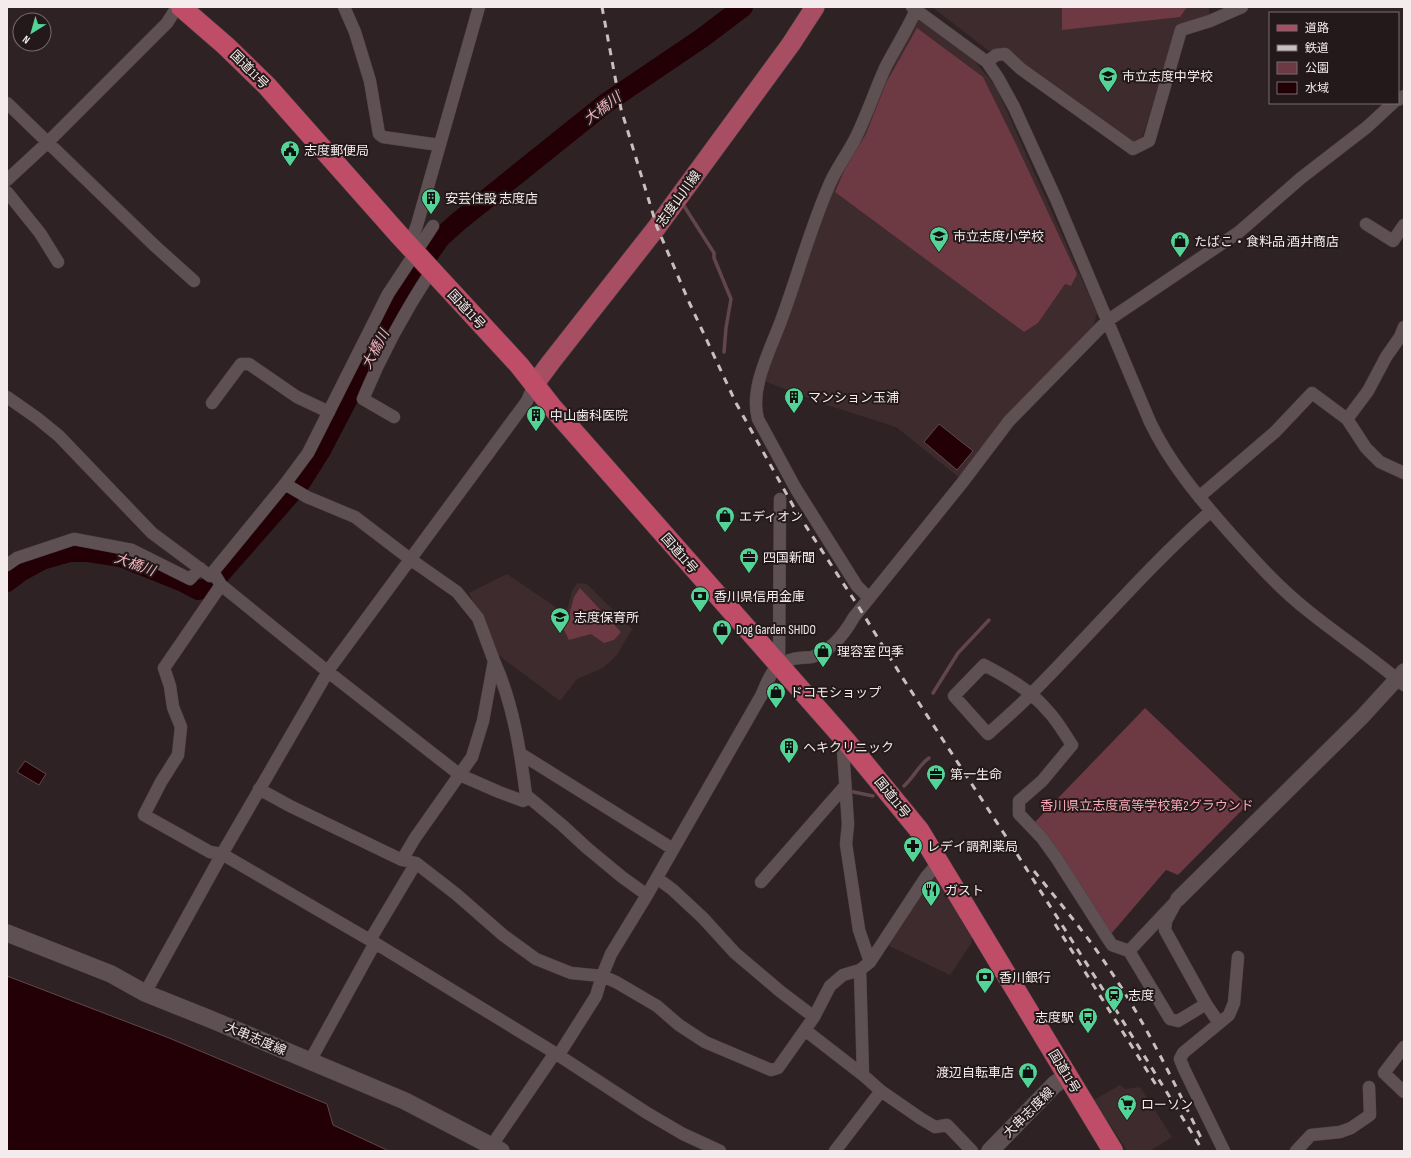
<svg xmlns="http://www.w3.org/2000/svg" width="1411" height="1158" viewBox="0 0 1411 1158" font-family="'Sofia Sans Condensed','Noto Sans JP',sans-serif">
	<rect width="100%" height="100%" fill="#2e2224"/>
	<path fill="#3e2b2e" d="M932,7H1209V16L1177,25L1143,136L1135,141H1124L1003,50L989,51Z
		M919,20L974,60L996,87L1097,313L1094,325L1089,332L961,479L896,427L824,404L764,381L830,192L888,74Z
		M507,574L566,614L572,591L577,583L587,584L632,629L617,655L603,668L577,679L560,701L497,654L491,638L469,593Z
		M934,874L972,937L971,944L950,975L885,944Z
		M1120,1085L1125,1089L1140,1087L1172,1137L1150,1151H1127L1094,1100Z"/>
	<path fill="#6d3943" d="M1062,7H1187L1180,17L1062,30Z
		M917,28L983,77L1016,144L1077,274L1071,286L1065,284L1038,323L1024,332L835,192L845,169L866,134L886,83Z
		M580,588L621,632L614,640L604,643L591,634L569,640L558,618L569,616L574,597Z
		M1145,708L1247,805L1178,875L1166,870L1111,934L1063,857L1035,822Z"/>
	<path fill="#220006" stroke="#61464b" d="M939,424L973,451L957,470L924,442Z
		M25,761L46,774L39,785L17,772Z
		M7,976L169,1038L327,1104L333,1125L389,1151H7Z"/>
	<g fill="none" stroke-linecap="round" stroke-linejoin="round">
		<path stroke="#61464b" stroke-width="3.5" d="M684,206L714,253V258L731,299L726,328L724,352
			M933,693L958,653L989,620
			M904,786C914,777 918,766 929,758
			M849,791L873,796"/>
		<path stroke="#220006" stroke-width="20" d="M7,582L20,572L42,560L70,552H88L121,557L183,582L198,590L208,588L301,482L320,452L379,339L418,269L441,237L459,221L606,103L702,38L743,7"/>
		<g stroke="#4b4143" stroke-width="13">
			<path id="minor" d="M344,7L355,32L370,81L379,134L383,137L439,145
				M912,7L987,62L998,78L1014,107L1056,199L1150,422C1170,464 1200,499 1230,533C1255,561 1278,587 1307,610C1339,636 1373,658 1404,685
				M987,62L996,55L1005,54L1021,69L1133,149L1149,141L1181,30L1210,21L1242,7
				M1398,100L1404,96
				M7,103L155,246L194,281
				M7,180L48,142L167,23L177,7
				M7,192L40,233L58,262
				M1366,224L1393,241L1404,225
				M409,246L417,225L479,7
				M7,397L37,418L59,436L152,533L210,576L213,572L221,585L327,671L460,775L499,792L523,801L526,795L562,825L587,848L622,877L647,895
				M212,403L241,364H249L297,397L329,412
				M394,417L363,399C382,353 405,311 432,270
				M1347,419L1368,391L1386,357L1400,337L1404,327
				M285,484L307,497L355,517L410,559L457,592L478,618L494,661L483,721L472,757L415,838L402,860L416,863L456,894L503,935L536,959L571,973L602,976L616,982L657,1006L679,1025L705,1042L771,1070L778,1068L814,1017L830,986L843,975L860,970L870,962L926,877L939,862
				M1199,497L1275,432L1312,393L1347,419L1366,448L1380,462L1404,473
				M7,565L17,558L74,539L132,550L190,579L200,568
				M213,572L285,484L308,453L388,294L433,226
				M221,585L164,668L170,686L173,707L181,727L178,755L161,782L144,815L210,852L222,854L375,943L555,1053L647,1113L683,1134L720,1151
				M869,598L857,586L796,489L758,419C749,387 772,347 782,318C799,272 811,225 831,181C838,166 848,153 855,139C867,115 875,90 886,66C896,47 907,30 916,10
				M494,661C513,703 520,749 526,795
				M779,665L780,499
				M846,741L843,750L848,824L846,844L859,930L870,962
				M521,754L673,849
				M259,789L290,806L402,860
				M657,878L673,890L703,918L735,953L781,992L814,1017
				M761,882L845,786
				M370,940L416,863
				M1129,951L1112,945L1108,939L1057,859L1042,838L1019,814V801L1042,781L1072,745C1064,733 1057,720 1047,710C1030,690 1007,677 984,665L954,696L988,734C1002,721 1018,708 1032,693C1092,633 1147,567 1211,511
				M860,970L863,1075L881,1091L920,1118L935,1127L947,1125L972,1151
				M145,993L222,854L330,668L527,401L534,385
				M1206,1004L1178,1021L1170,1019L1129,951L1178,899L1166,921L1165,930L1206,1004L1219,1023
				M805,1030L863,1075
				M1404,1047L1384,1073L1404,1092
				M558,1056L596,996L602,976L611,954L647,895L761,696C766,686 769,674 777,667C782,662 794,658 800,658C804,657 808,658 812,657C831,651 845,633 854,617L962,483L1009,421L1107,321L1239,232L1301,178L1367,127L1393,103
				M310,1061L375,943
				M492,1145L555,1053
				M835,1151L881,1091
				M1224,1151L1184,1069L1180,1059L1183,1053L1229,1015L1234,1003L1238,957
				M1296,1151L1311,1135L1340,1132L1351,1128L1370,1115L1369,1087"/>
		</g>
		<g stroke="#4b4143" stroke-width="16">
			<path id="tertiary" d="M1178,899L1362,717L1404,671"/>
		</g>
		<g stroke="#4b4143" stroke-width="18">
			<path id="secondary" d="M7,933L111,974L145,993L210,1019L405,1101L501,1151
				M990,1151L1055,1084L1068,1076"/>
		</g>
		<g stroke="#4b4143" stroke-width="20">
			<path id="primary" d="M534,385L551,362L657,227L791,44L815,7"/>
		</g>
		<g stroke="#4b4143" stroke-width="21">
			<path id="trunk" d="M181,7L226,46L267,86L400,236L519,365L552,407L846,741L919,830L1113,1151"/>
		</g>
		<use href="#minor" stroke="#5f5153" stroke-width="12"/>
		<use href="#tertiary" stroke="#5f5153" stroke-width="15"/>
		<use href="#secondary" stroke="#5f5153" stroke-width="17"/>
		<use href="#primary" stroke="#a74e63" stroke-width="19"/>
		<use href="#trunk" stroke="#bf4d68" stroke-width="20"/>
		<path stroke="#c9bfc0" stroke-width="3" stroke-dasharray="7 7" stroke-linecap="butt" d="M602,7L621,109L657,227L689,302L736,403L796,511L860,609L902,677L1003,832L1116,1010L1203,1151
			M1034,871C1060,903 1087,935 1110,970C1146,1024 1174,1082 1202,1140
			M1055,924L1158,1088"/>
	</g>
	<defs>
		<g id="school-pin" transform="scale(1)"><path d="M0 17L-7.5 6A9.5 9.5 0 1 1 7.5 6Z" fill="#53d396" stroke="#24191a"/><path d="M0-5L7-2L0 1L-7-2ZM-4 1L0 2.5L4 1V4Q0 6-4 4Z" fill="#111"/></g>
		<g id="civic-pin" transform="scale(1)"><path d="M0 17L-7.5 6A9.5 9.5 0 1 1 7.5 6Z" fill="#53d396" stroke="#24191a"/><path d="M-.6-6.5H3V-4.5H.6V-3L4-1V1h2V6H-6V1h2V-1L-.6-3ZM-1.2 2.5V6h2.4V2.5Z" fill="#111"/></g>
		<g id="building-pin" transform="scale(1)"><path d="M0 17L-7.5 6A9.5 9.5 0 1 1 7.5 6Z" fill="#53d396" stroke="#24191a"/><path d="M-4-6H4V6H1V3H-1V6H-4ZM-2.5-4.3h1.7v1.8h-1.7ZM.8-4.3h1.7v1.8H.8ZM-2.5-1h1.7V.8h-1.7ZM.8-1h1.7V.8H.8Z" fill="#111"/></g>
		<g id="shop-pin" transform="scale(1)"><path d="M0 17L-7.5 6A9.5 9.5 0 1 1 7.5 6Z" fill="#53d396" stroke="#24191a"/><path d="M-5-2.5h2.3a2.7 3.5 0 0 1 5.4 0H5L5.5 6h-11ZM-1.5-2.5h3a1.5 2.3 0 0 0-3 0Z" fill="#111"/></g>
		<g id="office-pin" transform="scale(1)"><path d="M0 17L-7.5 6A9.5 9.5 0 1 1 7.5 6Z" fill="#53d396" stroke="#24191a"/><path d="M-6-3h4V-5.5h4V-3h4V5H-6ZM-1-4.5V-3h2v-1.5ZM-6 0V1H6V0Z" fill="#111"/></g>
		<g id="bank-pin" transform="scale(1)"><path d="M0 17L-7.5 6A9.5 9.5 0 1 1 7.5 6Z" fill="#53d396" stroke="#24191a"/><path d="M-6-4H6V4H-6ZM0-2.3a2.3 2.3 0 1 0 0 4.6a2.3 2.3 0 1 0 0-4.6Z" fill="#111"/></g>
		<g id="pharmacy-pin" transform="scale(1)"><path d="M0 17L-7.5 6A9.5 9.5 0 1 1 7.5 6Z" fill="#53d396" stroke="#24191a"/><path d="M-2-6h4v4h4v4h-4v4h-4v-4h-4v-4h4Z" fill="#111"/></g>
		<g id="restaurant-pin" transform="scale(1)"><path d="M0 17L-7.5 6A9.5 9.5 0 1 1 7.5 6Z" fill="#53d396" stroke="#24191a"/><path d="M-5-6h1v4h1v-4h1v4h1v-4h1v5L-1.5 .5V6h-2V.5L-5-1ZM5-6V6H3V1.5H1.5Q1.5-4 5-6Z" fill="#111"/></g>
		<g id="station-pin" transform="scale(1)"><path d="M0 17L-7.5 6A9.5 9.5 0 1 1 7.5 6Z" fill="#53d396" stroke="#24191a"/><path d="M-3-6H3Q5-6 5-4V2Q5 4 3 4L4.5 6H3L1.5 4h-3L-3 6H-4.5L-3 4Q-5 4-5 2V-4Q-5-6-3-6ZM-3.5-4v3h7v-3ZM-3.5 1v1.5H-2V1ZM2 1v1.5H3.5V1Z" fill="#111"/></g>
		<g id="bus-pin" transform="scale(1)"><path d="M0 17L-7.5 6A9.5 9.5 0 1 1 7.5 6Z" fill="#53d396" stroke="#24191a"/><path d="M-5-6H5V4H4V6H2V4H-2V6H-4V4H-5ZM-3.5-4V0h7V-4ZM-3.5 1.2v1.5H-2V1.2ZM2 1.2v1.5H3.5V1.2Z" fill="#111"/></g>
		<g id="supermarket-pin" transform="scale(1)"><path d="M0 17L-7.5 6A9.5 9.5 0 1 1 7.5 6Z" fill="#53d396" stroke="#24191a"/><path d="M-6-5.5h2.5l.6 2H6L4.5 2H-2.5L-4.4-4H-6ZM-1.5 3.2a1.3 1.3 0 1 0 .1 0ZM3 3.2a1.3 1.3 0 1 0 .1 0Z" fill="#111"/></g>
	</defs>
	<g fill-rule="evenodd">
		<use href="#school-pin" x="1108" y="76"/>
		<use href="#civic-pin" x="290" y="150"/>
		<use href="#building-pin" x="431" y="198"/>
		<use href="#school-pin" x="939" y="236"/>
		<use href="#shop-pin" x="1180" y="241"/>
		<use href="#building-pin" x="794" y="397"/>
		<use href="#building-pin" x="536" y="415"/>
		<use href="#shop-pin" x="725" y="516"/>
		<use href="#office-pin" x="749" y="557"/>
		<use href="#bank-pin" x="700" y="596"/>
		<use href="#school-pin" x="560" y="617"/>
		<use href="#shop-pin" x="722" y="629"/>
		<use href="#shop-pin" x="823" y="651"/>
		<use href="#shop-pin" x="776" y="692"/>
		<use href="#building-pin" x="789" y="747"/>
		<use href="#office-pin" x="936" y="774"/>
		<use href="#pharmacy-pin" x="913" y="846"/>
		<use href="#restaurant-pin" x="931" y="890"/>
		<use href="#bank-pin" x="985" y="977"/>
		<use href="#station-pin" x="1114" y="995"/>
		<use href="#bus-pin" x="1088" y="1017"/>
		<use href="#shop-pin" x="1028" y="1072"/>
		<use href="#supermarket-pin" x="1127" y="1104"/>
	</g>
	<g text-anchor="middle" stroke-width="4" stroke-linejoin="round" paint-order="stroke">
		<g font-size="13" fill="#f4ebec" stroke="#24191a">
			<text transform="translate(250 69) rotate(45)" y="5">国道11号</text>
			<text transform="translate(678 198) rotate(-54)" y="5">志度山川線</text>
			<text transform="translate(467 309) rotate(47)" y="5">国道11号</text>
			<text transform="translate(680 553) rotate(49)" y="5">国道11号</text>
			<text transform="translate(893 797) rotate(51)" y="5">国道11号</text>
			<text transform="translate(256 1038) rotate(23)" y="5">大串志度線</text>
			<text transform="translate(1065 1071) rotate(59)" y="5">国道11号</text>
			<text transform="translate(1028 1112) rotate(-45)" y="5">大串志度線</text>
		</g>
		<g font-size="13" fill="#f4ebec" stroke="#24191a" text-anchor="start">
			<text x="1122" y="81">市立志度中学校</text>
			<text x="304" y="155">志度郵便局</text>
			<text x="445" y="203">安芸住設 志度店</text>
			<text x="953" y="241">市立志度小学校</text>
			<text x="1194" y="246">たばこ・食料品 酒井商店</text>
			<text x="808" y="402">マンション玉浦</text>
			<text x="550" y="420">中山歯科医院</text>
			<text x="739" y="521">エディオン</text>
			<text x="763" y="562">四国新聞</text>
			<text x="714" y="601">香川県信用金庫</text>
			<text x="574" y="622">志度保育所</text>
			<text x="736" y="634">Dog Garden SHIDO</text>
			<text x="837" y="656">理容室 四季</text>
			<text x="790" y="697">ドコモショップ</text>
			<text x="803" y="752">ヘキクリニック</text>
			<text x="950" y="779">第一生命</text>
			<text x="927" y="851">レデイ調剤薬局</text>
			<text x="945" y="895">ガスト</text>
			<text x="999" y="982">香川銀行</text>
			<text x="1128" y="1000">志度</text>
			<text x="1074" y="1022" text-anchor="end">志度駅</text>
			<text x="1014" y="1077" text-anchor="end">渡辺自転車店</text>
			<text x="1141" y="1109">ローソン</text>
		</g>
		<g font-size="13" fill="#fdaab7" stroke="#24191a">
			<text x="1147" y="810">香川県立志度高等学校第2グラウンド</text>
		</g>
		<g font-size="14" font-style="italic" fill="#f2b4bc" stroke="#24191a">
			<text transform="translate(602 108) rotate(-37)" y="5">大橋川</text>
			<text transform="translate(375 349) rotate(-62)" y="5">大橋川</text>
			<text transform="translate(135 564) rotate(20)" y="5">大橋川</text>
		</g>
	</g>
	<rect width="1411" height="1158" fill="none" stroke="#f4ebec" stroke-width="16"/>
	<rect x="1269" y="12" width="130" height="92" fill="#24191a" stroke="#776d6e"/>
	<rect x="1277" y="25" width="20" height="6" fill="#a74e63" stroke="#776d6e"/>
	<text x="1305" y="32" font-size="12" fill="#f4ebec">道路</text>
	<rect x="1277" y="45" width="20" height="6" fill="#c9bfc0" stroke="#776d6e"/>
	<text x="1305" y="52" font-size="12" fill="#f4ebec">鉄道</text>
	<rect x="1277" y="62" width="20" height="12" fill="#6d3943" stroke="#776d6e"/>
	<text x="1305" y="72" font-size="12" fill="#f4ebec">公園</text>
	<rect x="1277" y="82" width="20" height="12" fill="#220006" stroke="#776d6e"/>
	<text x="1305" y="92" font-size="12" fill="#f4ebec">水域</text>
	<g transform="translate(32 32) rotate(217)"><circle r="19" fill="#24191a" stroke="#776d6e"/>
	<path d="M0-3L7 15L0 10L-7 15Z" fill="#53d396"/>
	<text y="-6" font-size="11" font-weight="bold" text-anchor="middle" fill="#f4ebec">N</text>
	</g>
</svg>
